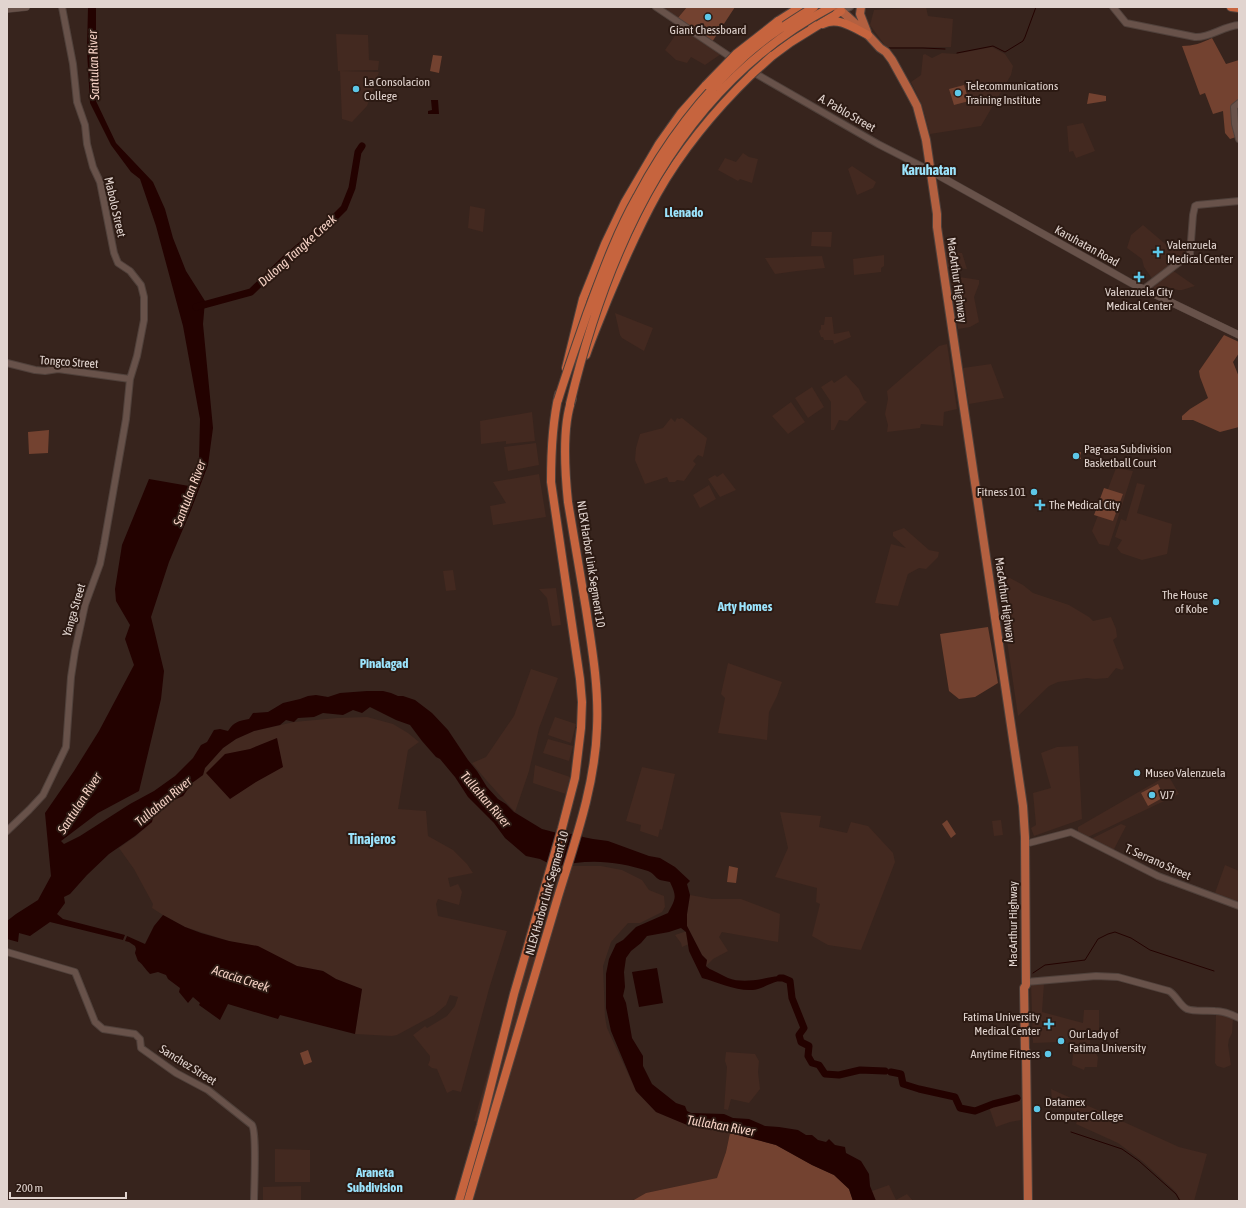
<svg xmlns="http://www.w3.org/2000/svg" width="1246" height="1208" viewBox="0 0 1246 1208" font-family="'Asap Condensed',sans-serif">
	<rect width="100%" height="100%" fill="#37241d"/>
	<path fill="#432920" d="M660,7H687L677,19Z
		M926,7L928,16L953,19L951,47H886L870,25L874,10Z
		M681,27L721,54L705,65L691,57L687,63L676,60L665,50Z
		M336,34L368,35L369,60L379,61L378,70L338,71Z
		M992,47L1005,54L1013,66L1011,75L981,126L930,134L922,105L911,82L921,75L923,55L925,54L932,58L942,53L956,54Z
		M340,71L379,72L367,106L352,122L342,119Z
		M1083,123L1095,151L1076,158L1073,151L1069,152L1067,126Z
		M743,153L749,157L758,159L752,183L740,179L738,181L718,170L725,158L736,162Z
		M852,166L876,182L873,188L857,195L848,169Z
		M470,206L485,209L483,232L468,228Z
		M1143,225L1170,248L1178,242L1187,255L1153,280L1144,267L1142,259L1127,248L1131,235Z
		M812,232H832L831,247L811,246Z
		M945,252L962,253L967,269L948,267Z
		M884,255V266L881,268V272L854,275L853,259Z
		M822,256L825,268L797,271L775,274L765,258Z
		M1172,270L1195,286L1182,290H1178L1163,286L1160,295L1148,289Z
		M953,276L979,280V284L974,297L979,322L970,327L958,329L951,278Z
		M615,313L653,328L644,351L622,338L620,335Z
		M825,317H832L834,334L849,331L851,337L834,344L833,340H824L823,337H821L819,331L821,329V325H824Z
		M947,344L957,409L944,412L943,426L921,424L920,428L887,432L888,425L885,414L888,399L887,391L939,346Z
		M991,364L1004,398L969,404L963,368Z
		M846,375L859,389L864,400L867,402L847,421L839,420L834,430H831V402L821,387L832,380L834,383Z
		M812,387L824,407L808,418L795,398Z
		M791,402L805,422L788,434L772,416Z
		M532,412L535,441L506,444V441L481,444L480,421Z
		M671,418L675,422L677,418L679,419L682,418L707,438L703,457L698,455L693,461L696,464L684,481L677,480L675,482H669L667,477L645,484L635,460L636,448L640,434L663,428Z
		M536,443L539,465L508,471L504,447Z
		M1116,468L1133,471L1109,546L1099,544L1092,531Z
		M723,473L736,490L720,497L708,479L715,475L717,477Z
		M539,474L546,517L493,525L490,506L506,503L493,482Z
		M1137,483L1145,485L1137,513L1172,524L1167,554L1142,560L1121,553L1117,548L1122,540L1115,537L1121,519L1126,521Z
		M709,485L716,499L700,508L693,495Z
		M904,528L929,550L939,552L938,557L926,569L919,568L908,574L898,606L875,603L891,544L906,548L893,536V532Z
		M453,570L456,590L446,591L443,571Z
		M1010,578L1023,585L1033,593L1069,605L1089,617L1093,621L1111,617L1116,629L1117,637L1113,640L1124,668L1122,670L1116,668L1108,678L1095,679L1087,678L1058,682L1049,686L1018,716L998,579Z
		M556,588L561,625L552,626L547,598L539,589Z
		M728,663L782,682L777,696L769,712L767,740L718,733L725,698L721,694Z
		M531,669L558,678L539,728L529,771L515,812L487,781L472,763L486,757L514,716Z
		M367,717L393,724L408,733L419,742L408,750L398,809L426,811L428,836L453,850L467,864L473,873L448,878L450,887L458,884L462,892L459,905L438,899L436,904L438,916L507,931L489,989L461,1092L453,1090L447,1093L437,1069L432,1068L428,1065L430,1060V1056L413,1035L425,1026L427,1028L447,1016L455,1006L458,997L450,995L446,1005L434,1015L397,1035L392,1036L355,1034L362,989L336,979L323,971L297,966L283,960L229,941L185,927L163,915L152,908L153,904L134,869L119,848L136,836L152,822L154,811L169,802L183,796L192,783L203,775L205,768L223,748L236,739L254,731L294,722L337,718Z
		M555,717L576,724L571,743L548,735Z
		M548,739L573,746L569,761L543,753Z
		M1078,746L1082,819L1034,836L1031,828L1036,825L1033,793L1051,788L1041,753L1057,747Z
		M535,765L570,777L566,794L533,783Z
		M642,767L675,774L662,830L660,829L658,837L640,831L641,825L626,821Z
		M1168,775L1179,794L1088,837L1078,832V827Z
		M780,812L821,816L819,827L847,833L851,822L868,826L893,853L895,862L861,950L828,945L812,936L820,904L816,902L817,888L775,877L788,848Z
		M1001,820L1003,835L994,836L992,821Z
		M1121,824L1126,826L1113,851L1091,839Z
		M1225,865L1239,871V902L1215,893Z
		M571,866H601L622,870L642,880L649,890L664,896L665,907L662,912L640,923H628L611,942L603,966L605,1017L607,1028L636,1091L656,1112L678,1121L709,1127L730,1133L726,1152L718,1178L646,1193L632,1201H455L478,1122L474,1121L546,869Z
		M690,895L712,899H741L780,914L778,942L722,932L719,937L728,951L713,959L706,966L707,960L702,955L687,926V914Z
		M684,932H687L691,943L682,947L681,943L675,935Z
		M1044,983L1042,1012L1083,1023L1084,1010H1099V1030L1090,1031V1043L1098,1057L1097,1067H1085L1084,1070L1072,1065L1074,1044L1060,1042L1033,1043L1031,984Z
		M1216,1014L1225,1015L1233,1019L1232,1033L1229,1039L1228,1045L1231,1065L1224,1068L1217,1066L1215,1063Z
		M726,1052L755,1054L759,1061L758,1072L760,1089L749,1103L731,1099L728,1110L724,1109L727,1067L725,1061Z
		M1051,1089L1179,1147L1207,1154L1194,1201H1181L1176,1192L1142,1161L1118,1143L1076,1124L1080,1114L1052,1101Z
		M1021,1099V1120L1010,1122L996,1127L989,1107Z
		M275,1149L310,1150V1182H275Z
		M889,1185L896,1200L907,1194L913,1201H876L872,1191Z
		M301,1186V1201H263V1187Z"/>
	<path fill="#734230" d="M687,7H735L712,42L701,35L702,30L695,29L694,30L677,19Z
		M1212,38L1226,64L1239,60V130L1236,137L1230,139L1225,133L1223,111L1213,114L1205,93L1200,95L1182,46C1193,46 1202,43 1212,38Z
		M433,55L442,56L439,73L430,71Z
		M964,85L969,101L954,105L949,89Z
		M1089,93L1106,96V101L1087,104Z
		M1224,335L1239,342V353L1233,362L1239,377V427L1220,432L1193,420H1182V416L1190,409L1208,398L1200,377L1199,371Z
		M49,430L48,453L29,454L28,432Z
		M1081,452V459H1072V453Z
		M1104,488L1123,494L1113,521L1094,515Z
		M988,627L998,683L975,697L959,699L949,691L940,634Z
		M1158,784L1164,797L1148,806L1141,793Z
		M947,820L956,834L951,838L942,824Z
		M729,866L738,868L736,883L727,882Z
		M308,1050L312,1062L304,1065L300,1053Z
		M730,1133L776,1145L812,1165L834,1175L849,1189L853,1201H632L646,1193L717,1178L726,1152Z"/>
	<path fill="#230200" d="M88,7H96V101L116,143L153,182L165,209L173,238L186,271L205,301L203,324L213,428L208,465L191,510L169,562L151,617L164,671L161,699L139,791L98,813L61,841L64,844L80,836L130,804L154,791L175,776L193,758L201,745L207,742L214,730L220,729L228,731C234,722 238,721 249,719L253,713L268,712L283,703L300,699L308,696L316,695L328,697L340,693L367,691H383L391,693L398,696H403L415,700L432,713L448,730L468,760L477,771L487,787L498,799L506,804L514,812L542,829L565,835L577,833L583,837L593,839L608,841L649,856L660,858L675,867L690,881L687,884L690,895L687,914V926L702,955L707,960L706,966C709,969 710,969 714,971C719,973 723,976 728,978C738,982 751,981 762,979C772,977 781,974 790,979L788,982C776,977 764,990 752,990C736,991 717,982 702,978L689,951L686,932L681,928L669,932L647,936L641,943L631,951L626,958L624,972L625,987L623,996L626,1003L632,1038L643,1056V1066L652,1084L676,1103L685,1106L687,1111L691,1113L724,1114L733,1118L749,1119L765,1126L779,1127L798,1130L806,1135H812L818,1140L826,1142L829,1139L835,1145L845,1147L846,1153L861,1161L869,1174L870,1186L876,1201H853L849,1189L834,1175L812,1165L776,1145L709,1127L687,1125L656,1112L636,1091L611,1031L606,1008V974L609,959L616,944L623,940L636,927L668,913C676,898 677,897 670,882C667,881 663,881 660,880C655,878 654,873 648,871C618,861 587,858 556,867L540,859L526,856L505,838L494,823L468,797L455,777L440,759L436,757L422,741L410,725L396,720L370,707L362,713L353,710L343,715L323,713L314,717L298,718L294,722L286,720L280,725L254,731L236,739L223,748L205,768L203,775L192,783L183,796L169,802L154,811L152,822L135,836L109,854L87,875L70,894L64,897L65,903L57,914L63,919L125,935L123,940L50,922L30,936L19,933L18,942L7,939V921L16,914L38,900L51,876L45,813L74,771L99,731L134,665L125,639L130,625L116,601L115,589L122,545L149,479L189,486L199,461L200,419L183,326L156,226L140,179L131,172L111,145L90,103L87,51Z
		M431,100H438L439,114H428V111L432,110Z
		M277,738L283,767L256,782L230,799L206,773L225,754L250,749Z
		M163,915L185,927L201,933L229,941L258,946L297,966L323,971L336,979L362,989L355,1034L280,1015L278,1019L228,1004L220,1020L199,1005L200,1003L193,997L188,1003L179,992L180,988L168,979L166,975L158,972L150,974C146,970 141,962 138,961L135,953L136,949L135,946L129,942L125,941L127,936L145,944L154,926Z
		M657,968L663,1003L639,1007L632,972Z"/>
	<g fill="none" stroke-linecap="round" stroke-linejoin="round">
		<path stroke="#230200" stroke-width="1" d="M889,48H923L945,49
			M957,53L993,46L1005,52L1023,41L1025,37L1036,7
			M1033,973L1045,965L1085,960L1098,939L1108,934L1115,932L1131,938L1150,950L1214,971
			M1071,1132L1122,1149L1139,1161L1176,1194L1180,1201"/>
		<path stroke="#230200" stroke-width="7" d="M196,307L251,292L285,259L336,216L344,208L352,188L358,152L362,146
			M780,978H783L790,981L792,998L804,1028L799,1035L801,1042L809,1046L808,1056L812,1063L819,1065L825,1074L839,1075L860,1070L885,1071
			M891,1072L901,1074L903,1084L919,1089L955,1097L960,1108L975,1111L993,1104L1017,1098"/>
		<g stroke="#50413b" stroke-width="8">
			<path id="tertiary" d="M656,7L729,56
				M1113,7L1126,23L1195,37C1210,38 1223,26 1239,25
				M841,11L850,7
				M758,75L878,144L927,169
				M1239,103L1234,107L1235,124L1239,139
				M1144,289L1190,254L1193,215L1195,206L1197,205L1239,201
				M7,363L35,370L45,371L58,369L130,379
				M7,831L29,810L43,795L66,747L71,677L75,651L85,605L100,564L104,544L126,419L130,379L137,356L144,320V297L141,285L130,271L118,263L114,253L100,182L93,167L87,144L85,125L77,102L73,64L62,7
				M1025,844L1071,832L1158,876L1239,906
				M7,952L75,972L95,1022L103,1029L135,1034L140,1039L141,1048L176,1073L208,1090L252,1125C257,1133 254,1188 254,1201
				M1026,982L1096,976L1118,977L1169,991C1176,995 1180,1006 1187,1009C1195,1012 1206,1010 1215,1011C1224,1011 1231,1014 1239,1018"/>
		</g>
		<g stroke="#50413b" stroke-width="8">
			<path id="secondary" d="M7,9L26,7
				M927,169L1131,283L1239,335"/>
		</g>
		<g stroke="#50413b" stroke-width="10">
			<path id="trunk" d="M837,7L868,35L880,48L886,52L892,60L908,89L917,106L926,140L937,214V227L941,254L1023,806L1025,837L1026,985L1024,988L1025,1049L1026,1052L1028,1201
				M861,7L860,14L867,32"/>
		</g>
		<g stroke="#50413b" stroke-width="10">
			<path id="motorway" d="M1231,7L1239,8
				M797,8C808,9 813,15 812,25
				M778,21L800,7
				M823,24C838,16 854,28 868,35
				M772,56L791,42L841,11
				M586,355C592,337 600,319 607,301C622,265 638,228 657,194C682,150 716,109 752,74
				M566,368L583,299L605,244L625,202L659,144L681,113L706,85
				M459,1201L481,1125L514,994L562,828L575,778L581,728L582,702L580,679L551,482C551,453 552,423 559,394
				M468,1201C497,1100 528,1000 557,900C574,844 595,787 597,728C599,688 592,648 586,609C580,573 574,538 568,502C565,473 562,426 572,399"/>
		</g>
		<use href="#tertiary" stroke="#68524a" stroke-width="6"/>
		<use href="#secondary" stroke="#68524a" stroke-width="7"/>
		<use href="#trunk" stroke="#b36040" stroke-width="8"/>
		<use href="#motorway" stroke="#c6643e" stroke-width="8"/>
		<g stroke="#50413b" stroke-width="10" stroke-linecap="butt">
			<path id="motorway-bridge" d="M752,74L772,56
				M706,85L736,54L778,21
				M558,400C567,371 577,343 587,314C602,274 616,234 637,197C665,144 701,96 745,56C766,37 790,22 814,7
				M570,404C608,244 679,87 831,7"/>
		</g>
		<use href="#motorway-bridge" stroke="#c6643e" stroke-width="8"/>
	</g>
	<g fill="#5dc7e8" stroke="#2c1a13" stroke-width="1.5">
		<circle cx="708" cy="17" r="4"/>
		<circle cx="356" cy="89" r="4"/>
		<circle cx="958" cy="93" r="4"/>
		<path d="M1156 246h4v4h4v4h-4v4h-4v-4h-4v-4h4z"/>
		<path d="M1137 271h4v4h4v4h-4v4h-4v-4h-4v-4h4z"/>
		<circle cx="1076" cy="456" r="4"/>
		<circle cx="1034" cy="492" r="4"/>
		<path d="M1038 499h4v4h4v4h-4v4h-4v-4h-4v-4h4z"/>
		<circle cx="1216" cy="602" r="4"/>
		<circle cx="1137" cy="773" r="4"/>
		<circle cx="1152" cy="795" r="4"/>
		<path d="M1047 1018h4v4h4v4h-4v4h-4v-4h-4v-4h4z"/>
		<circle cx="1061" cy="1041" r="4"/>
		<circle cx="1048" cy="1054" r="4"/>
		<circle cx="1037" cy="1109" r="4"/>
	</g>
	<g text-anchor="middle" stroke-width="4" stroke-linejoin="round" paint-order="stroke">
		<g font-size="12" fill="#e1d4cf" stroke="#2c1a13" text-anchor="start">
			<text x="708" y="34" text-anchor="middle">Giant Chessboard</text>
			<text x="364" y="86">La Consolacion<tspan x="364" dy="14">College</tspan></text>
			<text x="966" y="90">Telecommunications<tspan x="966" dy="14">Training Institute</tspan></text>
			<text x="1167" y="249">Valenzuela<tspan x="1167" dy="14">Medical Center</tspan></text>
			<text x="1139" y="296" text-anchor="middle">Valenzuela City<tspan x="1139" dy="14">Medical Center</tspan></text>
			<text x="1084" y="453">Pag-asa Subdivision<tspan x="1084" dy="14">Basketball Court</tspan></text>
			<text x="1026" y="496" text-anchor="end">Fitness 101</text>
			<text x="1049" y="509">The Medical City</text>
			<text x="1208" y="599" text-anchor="end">The House<tspan x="1208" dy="14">of Kobe</tspan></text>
			<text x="1145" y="777">Museo Valenzuela</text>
			<text x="1160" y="799">VJ7</text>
			<text x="1040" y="1021" text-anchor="end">Fatima University<tspan x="1040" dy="14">Medical Center</tspan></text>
			<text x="1069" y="1038">Our Lady of<tspan x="1069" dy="14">Fatima University</tspan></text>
			<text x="1040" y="1058" text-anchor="end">Anytime Fitness</text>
			<text x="1045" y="1106">Datamex<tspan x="1045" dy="14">Computer College</tspan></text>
		</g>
		<g font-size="12" fill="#e1d4cf" stroke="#2c1a13">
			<text transform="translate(847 113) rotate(30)" y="4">A. Pablo Street</text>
			<text transform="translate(115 207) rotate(77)" y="4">Mabolo Street</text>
			<text transform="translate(1087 246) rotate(29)" y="4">Karuhatan Road</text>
			<text transform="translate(957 280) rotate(82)" y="4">MacArthur Highway</text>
			<text transform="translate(69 362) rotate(4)" y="4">Tongco Street</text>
			<text transform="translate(591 564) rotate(81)" y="4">NLEX Harbor Link Segment 10</text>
			<text transform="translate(1005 600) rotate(82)" y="4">MacArthur Highway</text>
			<text transform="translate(74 610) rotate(-74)" y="4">Yanga Street</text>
			<text transform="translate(1158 862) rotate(24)" y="4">T. Serrano Street</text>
			<text transform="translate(547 893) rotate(-74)" y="4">NLEX Harbor Link Segment 10</text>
			<text transform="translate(1013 924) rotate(-90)" y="4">MacArthur Highway</text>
			<text transform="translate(188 1065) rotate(32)" y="4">Sanchez Street</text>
		</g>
		<g font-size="13" font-style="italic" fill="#f5d1c4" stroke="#2c1a13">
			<text transform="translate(93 65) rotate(-92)" y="5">Santulan River</text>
			<text transform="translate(297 250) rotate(-42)" y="5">Dulong Tangke Creek</text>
			<text transform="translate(189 493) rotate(-69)" y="5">Santulan River</text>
			<text transform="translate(486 799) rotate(49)" y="5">Tullahan River</text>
			<text transform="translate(163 801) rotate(-40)" y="5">Tullahan River</text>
			<text transform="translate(79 803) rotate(-57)" y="5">Santulan River</text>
			<text transform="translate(241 978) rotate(18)" y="5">Acacia Creek</text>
			<text transform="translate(721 1125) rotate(10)" y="5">Tullahan River</text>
		</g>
		<g font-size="13" font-weight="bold" fill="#9be4fd" stroke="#2c1a13">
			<text x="684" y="217">Llenado</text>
			<text x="745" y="611">Arty Homes</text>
			<text x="384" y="668">Pinalagad</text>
			<text x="375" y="1177">Araneta<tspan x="375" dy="15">Subdivision</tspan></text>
		</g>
		<g font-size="14" font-weight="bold" fill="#9be4fd" stroke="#2c1a13">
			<text x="929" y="175">Karuhatan</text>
			<text x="372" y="844">Tinajeros</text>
		</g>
	</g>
	<rect width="1246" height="1208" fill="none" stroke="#e1d4cf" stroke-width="16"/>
	<path d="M10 1192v6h116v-6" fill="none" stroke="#e1d4cf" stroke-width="2"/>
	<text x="16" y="1192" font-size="12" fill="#e1d4cf" stroke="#2c1a13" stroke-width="3" paint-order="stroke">200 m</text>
</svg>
